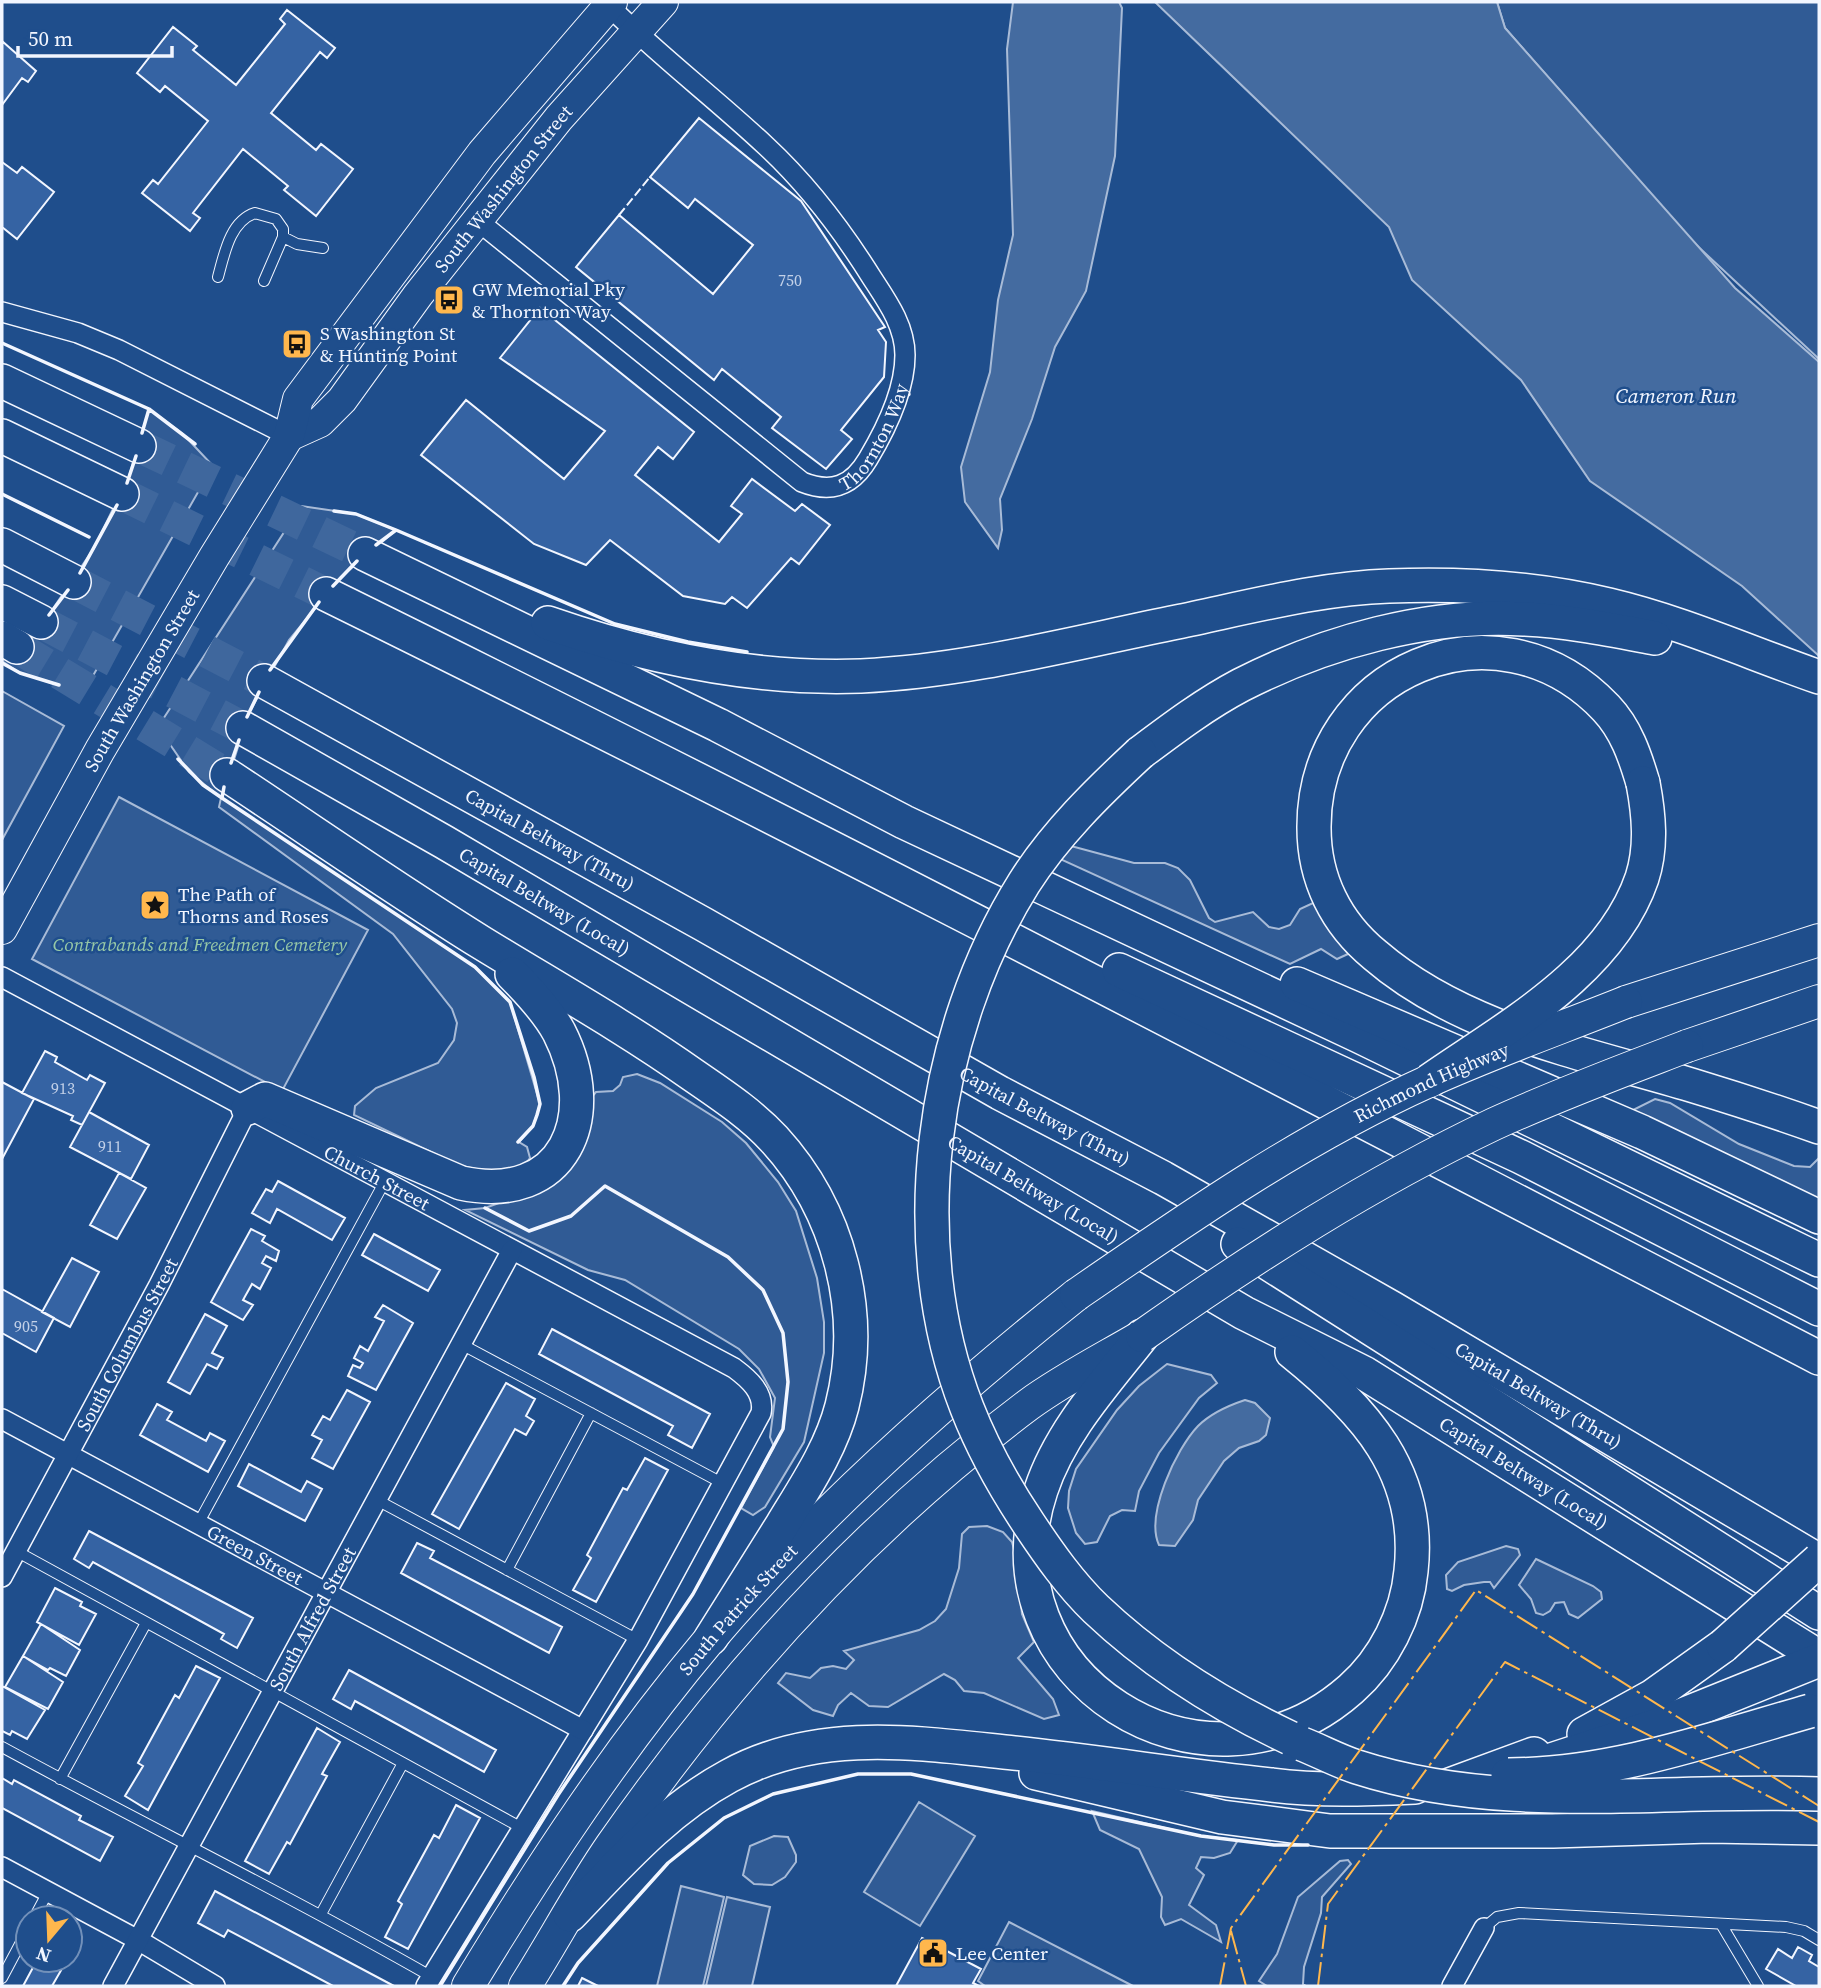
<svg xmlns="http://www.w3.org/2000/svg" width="1821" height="1988" viewBox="0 0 1821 1988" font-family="'Source Serif 4',serif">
	<rect width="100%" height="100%" fill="#1f4e8c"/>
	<path fill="#305b95" stroke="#a8bbd7" stroke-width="2" d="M1497,2H1819V359L1692,241L1505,28Z
		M149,409L183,434L213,466L86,688L59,685L20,673L2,661L50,613L94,548L129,476Z
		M301,506L356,514L396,530L341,577L289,640L248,715L222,798L475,967L510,1002L540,1104L533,1126L519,1142L527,1147L530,1158L520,1171L499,1174L458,1165L354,1115L355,1106L376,1088L438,1063L454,1040L457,1023L452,1009L393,934L219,807L221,798L189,772L158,727Z
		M2,691L64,726L2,840Z
		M119,797L368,930L282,1091L32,959Z
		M1071,846L1134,863H1165L1178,868L1190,880L1209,918L1215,922L1253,912L1269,927L1279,929L1290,925L1300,909L1313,903L1348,954L1337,959L1321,949L1290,964L1060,859Z
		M637,1074L660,1083L722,1122L746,1143L778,1182L796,1211L817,1278L824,1322V1353L804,1442L765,1507L753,1515L741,1508L774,1447L770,1437L775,1398L759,1369L739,1349L625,1280L588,1270L465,1210L485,1208L505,1201L596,1092L613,1091L620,1085L623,1077Z
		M1655,1099L1670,1103L1739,1144L1794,1166L1810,1167L1819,1158V1202L1629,1112Z
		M1167,1364L1211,1375L1217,1383L1199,1398L1159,1453L1139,1491L1135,1511L1122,1510L1110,1516L1097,1542L1085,1544L1076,1533L1068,1508L1069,1491L1076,1469L1117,1410L1139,1386Z
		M987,1526L1003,1532L1012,1542L1016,1557L1022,1614L1034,1642L1018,1658L1053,1699L1059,1715L1044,1719L984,1693L964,1691L955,1680L944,1674L888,1707L869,1706L851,1693L838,1705L833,1716L813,1710L778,1683L786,1673L810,1678L821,1668L833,1666L846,1669L854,1660L844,1651L919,1630L935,1621L946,1609L959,1568L962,1534L969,1527Z
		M1506,1546L1518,1549L1520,1555L1494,1588L1490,1582H1484L1464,1585L1452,1591L1447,1589L1446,1575L1458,1562Z
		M1536,1559L1593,1586L1601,1592L1602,1599L1578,1618L1569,1614L1564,1602L1555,1603L1550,1611L1543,1615L1536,1613L1531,1599L1519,1585Z
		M919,1802L975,1836L920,1926L864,1892Z
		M1092,1811L1200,1836L1238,1840L1230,1853L1214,1858L1201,1857L1196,1868L1204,1875L1189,1905L1216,1925L1221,1942L1181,1919L1165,1925L1161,1917L1162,1897L1139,1849L1100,1830Z
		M774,1836L788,1837L796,1855V1862L785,1877L772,1885L754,1884L743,1875L750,1846Z
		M1348,1860L1351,1864L1322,1897L1321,1913L1304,1967L1303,1984L1306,1986H1267L1259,1981L1277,1954L1298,1897L1340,1861Z
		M681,1886L724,1897L703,1986H657Z
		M727,1897L770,1907L752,1986H706Z
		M1009,1922L1133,1986H985L978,1981Z"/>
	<path fill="#446ba0" stroke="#a8bbd7" stroke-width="2" d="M1013,2H1119L1122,8L1115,156L1086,291L1055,347L1032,419L1000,499L1002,530L998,548L965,502L961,467L990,372L998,300L1013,235L1007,49Z
		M1155,2H1497L1505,28L1735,288L1819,362V656L1742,586L1590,481L1521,380L1412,280L1389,227Z
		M1245,1400L1255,1403L1270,1418L1266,1435L1259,1441L1239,1448L1224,1461L1198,1500L1193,1520L1175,1546L1159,1545C1145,1515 1176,1449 1198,1426C1211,1413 1227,1406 1245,1400Z"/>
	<path fill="#3563a3" stroke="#f2f6ff" stroke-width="2" d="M287,10L335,48L327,58L320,52L271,113L316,150L321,144L353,169L316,216L284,190L288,186L243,149L193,213L200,218L190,231L142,193L153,180L158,184L208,121L165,86L160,92L137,73L173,27L197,46L193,50L236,85L285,24L280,19Z
		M2,41L36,71L28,82L22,78L2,105Z
		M699,118L801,201L885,327L878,330L886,342L884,377L841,430L852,439L826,469L772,428L781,417L722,369L714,380L576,267L619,215L713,294L753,245L695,199L688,208L650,177Z
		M2,162L17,173L22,167L54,192L17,239L2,227Z
		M540,308L694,432L673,459L658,447L635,475L719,542L742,514L731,506L752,479L795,511L802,504L830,525L799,564L791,558L747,608L732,597L725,604L683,596L610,540L586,565L534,544L421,455L466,400L564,479L605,431L500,358Z
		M45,1051L57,1057L55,1062L87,1080L90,1075L105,1083L82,1125L71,1120L73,1116L22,1093Z
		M2,1082L34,1099L2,1159Z
		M89,1112L149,1145L131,1179L70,1147Z
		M119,1173L146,1188L117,1239L90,1225Z
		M278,1181L345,1218L332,1240L277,1209L270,1223L252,1213L266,1189L272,1192Z
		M251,1229L265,1236L262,1241L279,1251L276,1261L266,1256L262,1263L271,1268L260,1289L252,1284L243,1300L253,1305L243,1320L211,1302Z
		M374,1234L440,1270L428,1291L362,1255Z
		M72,1258L99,1272L70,1327L42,1312Z
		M2,1289L54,1318L36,1352L2,1333Z
		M383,1305L413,1323L376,1390L348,1376L353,1365L360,1368L363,1363L354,1358L360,1346L368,1351L384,1321L375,1317Z
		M205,1314L227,1326L212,1353L223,1358L217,1369L207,1364L190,1394L168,1382Z
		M552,1329L710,1414L692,1448L668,1435L673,1426L539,1354Z
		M506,1383L535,1399L526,1416L534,1421L526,1435L515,1429L459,1529L432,1514Z
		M347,1390L370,1402L333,1469L312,1458L322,1440L312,1435L323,1416L330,1420Z
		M157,1404L172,1412L167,1420L206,1441L210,1433L225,1441L208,1472L140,1435Z
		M645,1458L668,1470L596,1602L573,1590L591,1558L587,1555L623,1488L627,1490Z
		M249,1464L301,1492L307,1481L322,1489L305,1521L238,1486Z
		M89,1531L253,1618L237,1648L221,1639L224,1634L93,1562L89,1568L74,1559Z
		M417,1543L434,1551L430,1558L562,1627L549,1653L401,1573Z
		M55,1588L82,1602L80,1606L96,1614L79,1645L37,1622Z
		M41,1624L80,1650L66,1676L50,1668L48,1670L23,1656Z
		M23,1656L63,1682L48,1709L5,1687Z
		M196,1666L220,1678L148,1810L125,1796L143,1766L138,1763L175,1695L179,1698Z
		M349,1670L496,1750L484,1772L355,1701L351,1709L333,1699Z
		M2,1686L45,1710L27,1739L12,1731L10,1735L2,1731Z
		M317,1728L340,1742L322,1774L327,1776L290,1844L287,1842L269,1874L245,1861Z
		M2,1778L12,1784L14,1780L81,1816L79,1820L113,1837L100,1861L2,1808Z
		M456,1805L480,1818L408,1949L385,1937L402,1904L398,1901L434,1835L439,1838Z
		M215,1891L394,1986H333L228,1930L224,1937L198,1923Z
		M922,1938L981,1969L973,1983L979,1986H896Z
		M1798,1947L1812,1955L1809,1961L1819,1967V1986H1796L1766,1969L1778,1949L1792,1958Z
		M37,1960H50L63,1967L52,1986H23Z
		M582,1978L598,1986H578Z"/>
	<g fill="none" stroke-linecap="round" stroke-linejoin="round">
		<path stroke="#3f679d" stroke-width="33" stroke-dasharray="33 17" stroke-linecap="butt" d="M139,446L365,554
			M122,494L326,594
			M74,582L264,681
			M41,622L243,728
			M17,647L227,775"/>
		<g stroke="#f2f6ff" stroke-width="12">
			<path id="service" d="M218,277C224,255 230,221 255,213L276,219L283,229V237L297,244L323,248
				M264,281L283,237
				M461,1344L722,1483
				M377,1500L638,1640
				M198,1524L385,1181
				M16,1551L522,1828
				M507,1570L591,1413
				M2,1747C145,1825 291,1896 432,1977
				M60,1779L146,1623
				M321,1914L403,1763
				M34,1918L48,1892
				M1721,1924L1758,1986
				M1484,1928L1497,1917L1519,1913L1786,1927L1804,1931L1819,1940
				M2,1978L28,1929"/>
		</g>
		<g stroke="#f2f6ff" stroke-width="22">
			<g id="minor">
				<path id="s1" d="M478,221L802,482C832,494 852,486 868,459C886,429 905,391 905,355C905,326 887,301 872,278C842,230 808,185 766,146C715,98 658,55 608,5"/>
				<path d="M2,312L78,333L119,350L289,436"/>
				<path id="s2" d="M2,977L734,1368C749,1379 765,1393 761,1413L638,1640L426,1986"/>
				<path id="s3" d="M2,1419L583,1730"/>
				<path id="s4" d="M2,1577L159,1285L248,1108"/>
				<path d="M2,1867L138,1940L215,1986"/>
				<path id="s5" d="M113,1986L512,1250"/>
				<path d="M1452,1986L1484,1928"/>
			</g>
		</g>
		<g stroke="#f2f6ff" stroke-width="32">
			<g id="primary">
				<path id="s6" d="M289,436L320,422L342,400L418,295L559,118L663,2"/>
				<path id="s7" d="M2,929L100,750L214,557L289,436L298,399L482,153L612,2"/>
			</g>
		</g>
		<g stroke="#f2f6ff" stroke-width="34">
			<g id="trunk">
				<path d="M1626,1002L1819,940"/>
				<path d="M1687,1046L1819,1001"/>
				<path id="s8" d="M468,1986C541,1865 619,1747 710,1639C818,1512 945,1399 1076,1295"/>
				<path d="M525,1986C554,1940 580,1891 611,1846C726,1681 866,1526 1028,1405C1062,1380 1101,1360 1137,1339"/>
			</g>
		</g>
		<g stroke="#f2f6ff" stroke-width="36">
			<g id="motorway">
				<path d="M2,381L139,446"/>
				<path d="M2,436L122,494"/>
				<path d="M2,545L74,582"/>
				<path d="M365,554L718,725L904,822L1359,1036L1819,1260"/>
				<path d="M326,594C828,841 1323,1101 1819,1358"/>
				<path d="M2,602L41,622"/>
				<path d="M548,623C649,658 754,680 861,676C968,671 1073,643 1177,622C1245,608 1320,588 1389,586C1463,583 1537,588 1609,605C1681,622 1750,653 1819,677"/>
				<path d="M2,638L17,647"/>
				<path id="s9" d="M264,681L703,924L1000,1093L1163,1178L1392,1308L1819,1561"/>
				<path id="s10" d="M243,728L444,842L1244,1313L1364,1373L1819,1657"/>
				<path d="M1140,753C1172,729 1205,704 1241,685C1325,642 1429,613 1524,619C1568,621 1612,630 1655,638"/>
				<path d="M227,775C312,831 395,889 482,943C552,986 625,1027 693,1075C722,1095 751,1114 774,1139C839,1210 866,1312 842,1406C831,1449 805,1487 782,1525C758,1563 734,1601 711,1638"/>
				<path d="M1643,783C1635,756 1626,729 1606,708C1496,592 1313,671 1314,828C1314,879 1336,923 1375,955C1462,1030 1584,1053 1691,1085C1734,1098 1777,1112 1819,1127"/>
				<path d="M1119,970L1521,1157L1819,1309"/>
				<path d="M1297,984L1642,1132L1819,1217"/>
				<path d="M248,1108L265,1099L461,1183C565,1205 602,1116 559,1032C547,1010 529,991 512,974"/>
				<path d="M1238,1244L1819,1613"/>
				<path d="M1142,1336C1105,1383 1060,1432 1041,1490C979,1675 1204,1819 1351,1689C1384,1660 1407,1615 1411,1571C1422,1472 1364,1410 1292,1352"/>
				<path d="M1584,1734L1653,1696L1723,1646"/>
				<path d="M1533,1766L1655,1726L1819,1660"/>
				<path d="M1036,1773L1222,1817L1330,1831H1553L1709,1826L1819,1828"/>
				<path d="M1447,1786L1534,1754"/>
				<path d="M570,1915C619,1864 666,1810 729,1776C818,1727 918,1743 1014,1753C1100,1762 1186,1776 1272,1785C1319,1791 1368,1789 1415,1787"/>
			</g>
		</g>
		<use href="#service" stroke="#1f4e8c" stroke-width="10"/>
		<use href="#minor" stroke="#1f4e8c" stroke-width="19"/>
		<use href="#primary" stroke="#1f4e8c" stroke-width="30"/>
		<use href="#trunk" stroke="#1f4e8c" stroke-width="32"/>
		<use href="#motorway" stroke="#1f4e8c" stroke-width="33"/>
		<g stroke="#f2f6ff" stroke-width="34" stroke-linecap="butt">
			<g id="trunk-bridge">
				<path id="s11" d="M1076,1295C1189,1217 1303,1138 1429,1081C1493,1052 1561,1028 1626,1002"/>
				<path d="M1142,1336C1254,1257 1370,1183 1494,1124C1557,1095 1622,1071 1687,1046"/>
			</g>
		</g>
		<g stroke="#f2f6ff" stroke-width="36" stroke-linecap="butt">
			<path id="motorway-bridge" d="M1140,753C1098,792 1055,834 1024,883C931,1032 902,1242 967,1408C983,1449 1005,1488 1029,1524C1049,1554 1070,1584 1096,1609C1153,1663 1220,1705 1290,1738
				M1429,1081C1505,1028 1610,972 1642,878C1652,847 1649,815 1643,783
				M1723,1646L1819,1560
				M1302,1744C1320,1751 1338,1761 1357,1767C1506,1815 1665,1788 1819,1794
				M1508,1775C1611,1775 1712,1739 1810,1711"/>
		</g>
		<use href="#trunk-bridge" stroke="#1f4e8c" stroke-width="32"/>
		<use href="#motorway-bridge" stroke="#1f4e8c" stroke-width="33"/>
		<path stroke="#f2f6ff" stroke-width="2" stroke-dasharray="9 3.5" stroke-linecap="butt" d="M619,215L650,177"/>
		<path stroke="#f2f6ff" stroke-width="3.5" d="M2,343L149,409L142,433
			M149,409L195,444
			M127,483L136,456
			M2,494L89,537
			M334,511L356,514L396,530
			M376,545L396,530L615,624L688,642L747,652
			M80,573L117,505
			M333,586L357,561
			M49,615L68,590
			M2,663L20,673L59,685
			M270,670L319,602
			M247,717L259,692
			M178,759L203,785L222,798L475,967L510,1002L534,1077L540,1104L537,1115L533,1126L518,1142
			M231,763L239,740
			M222,798L224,787
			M440,1986L558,1795L693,1594L783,1429L788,1382L783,1333L763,1290L728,1257L605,1186L571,1216L529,1231L485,1208
			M563,1986L578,1963L668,1863L724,1818L773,1794L858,1774H911L1201,1836L1274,1845H1308"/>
		<path stroke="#ffb74d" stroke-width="2" stroke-dasharray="24 5 3.5 5" stroke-linecap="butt" d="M1231,1931L1246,1986
			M1220,1986L1231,1928L1476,1590L1819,1806
			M1318,1986L1328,1904L1505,1662L1819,1822"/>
	</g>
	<defs>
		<g id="bus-square" transform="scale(1.575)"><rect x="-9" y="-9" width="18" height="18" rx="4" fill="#ffb74d" stroke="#1f4e8c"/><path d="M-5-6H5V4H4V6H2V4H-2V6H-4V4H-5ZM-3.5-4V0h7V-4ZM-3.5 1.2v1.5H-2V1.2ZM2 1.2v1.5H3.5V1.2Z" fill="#111"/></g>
		<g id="sight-square" transform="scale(1.575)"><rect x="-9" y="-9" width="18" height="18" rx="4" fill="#ffb74d" stroke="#1f4e8c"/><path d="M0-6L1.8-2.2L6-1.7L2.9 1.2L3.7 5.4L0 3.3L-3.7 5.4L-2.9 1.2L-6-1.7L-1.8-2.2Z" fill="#111"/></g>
		<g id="civic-square" transform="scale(1.575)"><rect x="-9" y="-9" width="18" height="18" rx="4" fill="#ffb74d" stroke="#1f4e8c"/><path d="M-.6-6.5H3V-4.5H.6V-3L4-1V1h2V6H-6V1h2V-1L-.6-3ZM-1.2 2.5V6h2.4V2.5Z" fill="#111"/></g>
	</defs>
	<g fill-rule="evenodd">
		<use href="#bus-square" x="449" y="300"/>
		<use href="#bus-square" x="297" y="344"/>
		<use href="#sight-square" x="155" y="905"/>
		<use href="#civic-square" x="933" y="1953"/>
	</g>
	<g text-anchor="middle" stroke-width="5" stroke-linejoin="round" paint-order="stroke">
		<g font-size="16" fill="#c3d1e8">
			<text x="790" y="286">750</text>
			<text x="63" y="1094">913</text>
			<text x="110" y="1152">911</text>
			<text x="26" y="1332">905</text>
		</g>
		<g font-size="19" fill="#f2f6ff" stroke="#1f4e8c">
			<text dy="7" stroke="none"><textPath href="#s6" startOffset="331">South Washington Street</textPath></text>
			<text dy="7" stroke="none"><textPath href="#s1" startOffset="516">Thornton Way</textPath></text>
			<text dy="7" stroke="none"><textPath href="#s7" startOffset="285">South Washington Street</textPath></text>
			<text dy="7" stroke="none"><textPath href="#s9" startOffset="327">Capital Beltway (Thru)</textPath></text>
			<text dy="7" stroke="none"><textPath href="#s10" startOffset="348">Capital Beltway (Local)</textPath></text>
			<text dy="7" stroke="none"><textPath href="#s11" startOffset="415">Richmond Highway</textPath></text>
			<text dy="7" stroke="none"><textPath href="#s9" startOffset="894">Capital Beltway (Thru)</textPath></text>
			<text dy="7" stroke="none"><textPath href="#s2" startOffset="425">Church Street</textPath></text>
			<text dy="7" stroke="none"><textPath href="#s10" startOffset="915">Capital Beltway (Local)</textPath></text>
			<text dy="7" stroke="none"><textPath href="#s4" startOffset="264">South Columbus Street</textPath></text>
			<text dy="7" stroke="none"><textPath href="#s9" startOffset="1461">Capital Beltway (Thru)</textPath></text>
			<text dy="7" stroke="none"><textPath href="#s10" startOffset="1482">Capital Beltway (Local)</textPath></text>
			<text dy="7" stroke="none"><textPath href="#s3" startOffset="287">Green Street</textPath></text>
			<text dy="7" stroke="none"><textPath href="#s8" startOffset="464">South Patrick Street</textPath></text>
			<text dy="7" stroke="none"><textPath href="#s5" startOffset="418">South Alfred Street</textPath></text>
		</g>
		<g font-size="19" fill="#f2f6ff" stroke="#1f4e8c" text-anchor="start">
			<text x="472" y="296">GW Memorial Pky<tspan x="472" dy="22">&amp; Thornton Way</tspan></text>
			<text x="320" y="340">S Washington St<tspan x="320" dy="22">&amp; Hunting Point</tspan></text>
			<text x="178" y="901">The Path of<tspan x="178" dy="22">Thorns and Roses</tspan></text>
			<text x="956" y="1960">Lee Center</text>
		</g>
		<g font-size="19" font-style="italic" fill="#97c8a6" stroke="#1f4e8c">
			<text x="200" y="951">Contrabands and Freedmen Cemetery</text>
		</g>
		<g font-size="21" font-style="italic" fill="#f2f6ff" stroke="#1f4e8c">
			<text x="1676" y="403">Cameron Run</text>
		</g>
	</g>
	<rect width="1821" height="1988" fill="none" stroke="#f2f6ff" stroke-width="7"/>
	<g transform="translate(49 1939) rotate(199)"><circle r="33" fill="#1f4e8c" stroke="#7391ba" stroke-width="2"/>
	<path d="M0-5L12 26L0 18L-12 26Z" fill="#ffb74d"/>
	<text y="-10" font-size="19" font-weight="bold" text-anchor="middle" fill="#f2f6ff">N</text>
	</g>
	<path d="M18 46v10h154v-10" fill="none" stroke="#f2f6ff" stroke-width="3.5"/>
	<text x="28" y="46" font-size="21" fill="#f2f6ff" stroke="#1f4e8c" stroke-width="5" paint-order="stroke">50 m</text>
</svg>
